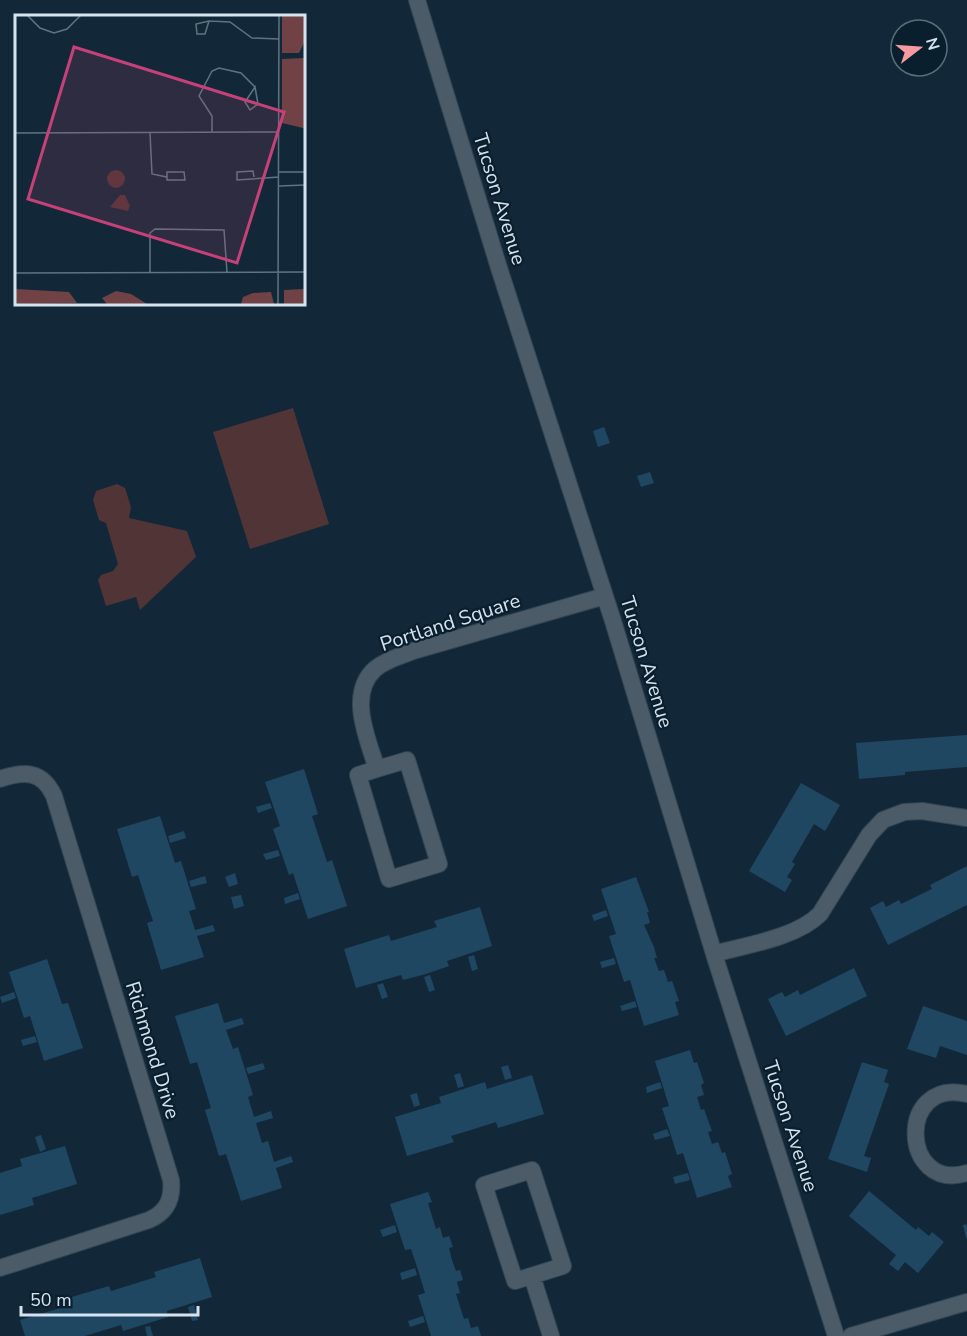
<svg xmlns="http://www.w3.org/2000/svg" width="967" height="1336" viewBox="0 0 967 1336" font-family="'Nunito Sans',sans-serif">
	<rect width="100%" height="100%" fill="#122838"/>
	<path fill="#513436" d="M293,408L329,524L250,549L213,432Z
		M117,484L125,488L131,507L129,518L187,531L196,557L140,610L136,597L106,606L98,580L101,575L113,571L118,564L106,523L99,520L93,500L96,491Z"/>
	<path fill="#1f4762" d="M604,427L610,443L598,447L593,431Z
		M650,472L654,483L641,487L637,476Z
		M967,735V767L905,772V775L859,779L856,743Z
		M304,769L318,814L312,816L327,862L332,860L347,906L308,919L293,873L289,875L273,829L280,826L265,782Z
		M801,783L840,805L825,831L814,824L792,862L795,864L787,877L792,880L785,892L749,871Z
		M270,803L272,808L258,813L256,807Z
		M160,816L175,863L181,861L196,909L189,911L195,930L213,925L215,931L197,936L204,957L161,970L147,923L153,921L148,906L138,875L132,877L117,829Z
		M184,831L186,838L170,843L168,836Z
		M278,850L280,856L266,860L263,854Z
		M967,866V905L888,945L870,908L883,901L886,907L899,900L901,904L932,889L930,885Z
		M235,873L238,884L229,887L225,877Z
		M205,876L207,883L191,887L189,881Z
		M636,877L649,912H647L650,923L644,925L654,947L657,958H654L659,971L664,970L668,982L672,981L679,1001L675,1002L679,1015L644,1026L630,980L624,982L609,936L616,934L601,889Z
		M298,893L300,899L285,904L284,898Z
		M241,895L244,906L234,909L231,897Z
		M480,907L492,946L447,961L449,966L426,974L403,980L401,975L356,988L344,949L389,935L391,941L437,927L434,921Z
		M606,910L608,916L594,921L592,915Z
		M474,955L478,969L472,971L468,957Z
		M614,958L616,964L602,968L600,962Z
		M47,959L62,1004L68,1003L83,1048L44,1061L30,1016L24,1018L9,972Z
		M854,968L867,996L786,1036L768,999L782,992L785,997L798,990L800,995Z
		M430,975L435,990L429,992L424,977Z
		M383,983L388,997L382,999L377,985Z
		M14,992L16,998L2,1003L0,997Z
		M635,1001L637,1007L622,1011L620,1006Z
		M218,1003L224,1023L242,1018L244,1024L226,1030L233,1049L238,1047L253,1095L248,1097L254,1117L271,1111L273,1118L256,1123L262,1143L268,1141L274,1162L291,1156L293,1162L276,1168L282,1188L241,1201L226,1154L219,1156L205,1110L211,1108L197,1062L190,1064L175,1016Z
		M923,1006L967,1021V1055L940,1046L936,1058L907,1049Z
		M35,1036L37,1042L23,1046L21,1040Z
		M690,1050L694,1063L697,1062L704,1083L701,1085L704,1095L697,1097L701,1110L704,1109L712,1131L708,1132L712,1144L718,1142L722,1153L725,1152L732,1174L728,1176L732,1187L697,1198L683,1153L677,1155L670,1132L662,1108L669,1106L655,1061Z
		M862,1062L888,1070L884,1082L889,1084L864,1156L871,1158L867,1172L828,1159Z
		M263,1063L265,1069L248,1074L246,1068Z
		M508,1065L512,1078L505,1080L501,1067Z
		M460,1073L464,1086L458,1088L454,1075Z
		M532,1075L544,1114L498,1128L496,1122L474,1129L451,1136L454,1142L407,1156L395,1117L441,1103L439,1097L485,1082L487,1089Z
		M660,1082L662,1088L647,1093L646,1087Z
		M417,1093L420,1105L414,1107L410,1095Z
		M667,1129L670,1136L655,1140L653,1134Z
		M41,1135L46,1149L40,1152L35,1137Z
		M65,1146L77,1184L32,1198L34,1205L0,1215V1173L22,1166L20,1159Z
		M688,1173L690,1180L675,1184L673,1177Z
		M869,1191L916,1230L918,1227L929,1236L932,1232L944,1242L918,1273L905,1262L898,1271L889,1264L896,1255L849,1216Z
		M428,1192L432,1202L428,1203L436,1229L440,1227L443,1238L449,1236L453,1247L449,1248L452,1260L456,1271L460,1270L463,1280L457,1282L460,1293L456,1294L464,1319L468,1318L471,1328L478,1326L481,1336H431L418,1295L425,1293L418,1270L411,1249L405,1250L390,1204Z
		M967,1224V1238H966L963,1225Z
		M395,1225L397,1232L383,1237L380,1230Z
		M200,1258L212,1297L167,1311L168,1317L123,1331L121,1325L85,1336H25L20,1320L67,1306L65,1299L109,1286L111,1291L156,1277L154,1272Z
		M415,1268L417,1275L402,1280L400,1273Z
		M194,1305L198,1320L192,1321L188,1307Z
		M423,1316L425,1322L410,1327L408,1321Z
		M150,1326L153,1336H147L145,1327Z"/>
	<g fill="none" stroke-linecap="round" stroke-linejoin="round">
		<g stroke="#314655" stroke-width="18">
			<path id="minor" d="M417,0L499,268L613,621L714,954L836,1336
				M377,769L358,775L389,879L439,864L407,760L377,769C368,740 347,694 375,669C385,660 401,656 413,651L605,596
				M0,779C24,771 42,770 54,796L171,1180C173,1199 167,1212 149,1220L0,1268
				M714,954C746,945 796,938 820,914L869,835L883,820L904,812L922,811L967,818
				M967,1094C896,1077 901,1193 967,1173
				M532,1170L563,1266L515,1281L484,1185Z
				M532,1276L551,1336"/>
		</g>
		<g stroke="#314655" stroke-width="18">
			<path id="tertiary" d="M851,1336L967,1302"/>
		</g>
		<use href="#minor" stroke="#4b5b68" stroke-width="16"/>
		<use href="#tertiary" stroke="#4b5b68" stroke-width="16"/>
	</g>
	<g text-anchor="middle" stroke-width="4.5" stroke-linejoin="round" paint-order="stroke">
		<g font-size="20" fill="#d6e3ee" stroke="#091f2e">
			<text transform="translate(500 199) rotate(73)" y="7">Tucson Avenue</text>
			<text transform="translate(450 622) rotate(-18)" y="7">Portland Square</text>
			<text transform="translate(647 662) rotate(73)" y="7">Tucson Avenue</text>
			<text transform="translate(153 1050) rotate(73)" y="7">Richmond Drive</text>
			<text transform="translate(791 1126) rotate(72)" y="7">Tucson Avenue</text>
		</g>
	</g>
	<g transform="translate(15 15)">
		<rect width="290" height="290" fill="#122838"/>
		<path d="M92 164a9 9 0 1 1 18 0a9 9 0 1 1-18 0ZM105,180H110L115,191L113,196L95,192Z" fill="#513436"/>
		<path d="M267,0H289V28L284,38H267ZM289,43L290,113H288L267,108V44ZM0,274L54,277L62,288L0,289ZM289,274V289H269V275ZM101,276L116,279L132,289H92L87,283ZM256,277L259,289H226L228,282L238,278Z" fill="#704245"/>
		<path fill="none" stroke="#607381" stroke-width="1.5" d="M12,0L25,13L39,18L52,14L66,0M194,6L215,7L237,23L264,24M194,6L190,19H182L181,9ZM240,72L243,89L235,95L230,87ZM0,118L263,117M135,118L137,159L152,162V157H169L170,165H152V162M197,118V101L184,81L197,56L204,53L226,58L240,72M264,157H290M239,162L238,156L222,157V165L264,162M264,171L290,170M135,257V218L140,214L209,215L212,257M0,258L290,257M263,289L264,0"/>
		<path fill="#c64178" fill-opacity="0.15" stroke="#c64178" stroke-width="3" d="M59,32L269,97L222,248L13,184Z"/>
		<rect width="290" height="290" fill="none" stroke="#d6e3ee" stroke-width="3"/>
	</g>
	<g transform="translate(919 48) rotate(73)"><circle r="28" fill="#091f2e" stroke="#5b6d7b" stroke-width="1.5"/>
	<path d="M0-4.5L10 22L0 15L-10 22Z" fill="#f49aa0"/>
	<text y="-9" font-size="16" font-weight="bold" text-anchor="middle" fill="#d6e3ee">N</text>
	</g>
	<path d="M21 1306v9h177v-9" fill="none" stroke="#d6e3ee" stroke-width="3"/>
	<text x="30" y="1306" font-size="18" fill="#d6e3ee" stroke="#091f2e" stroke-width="4.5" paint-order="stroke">50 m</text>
</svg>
